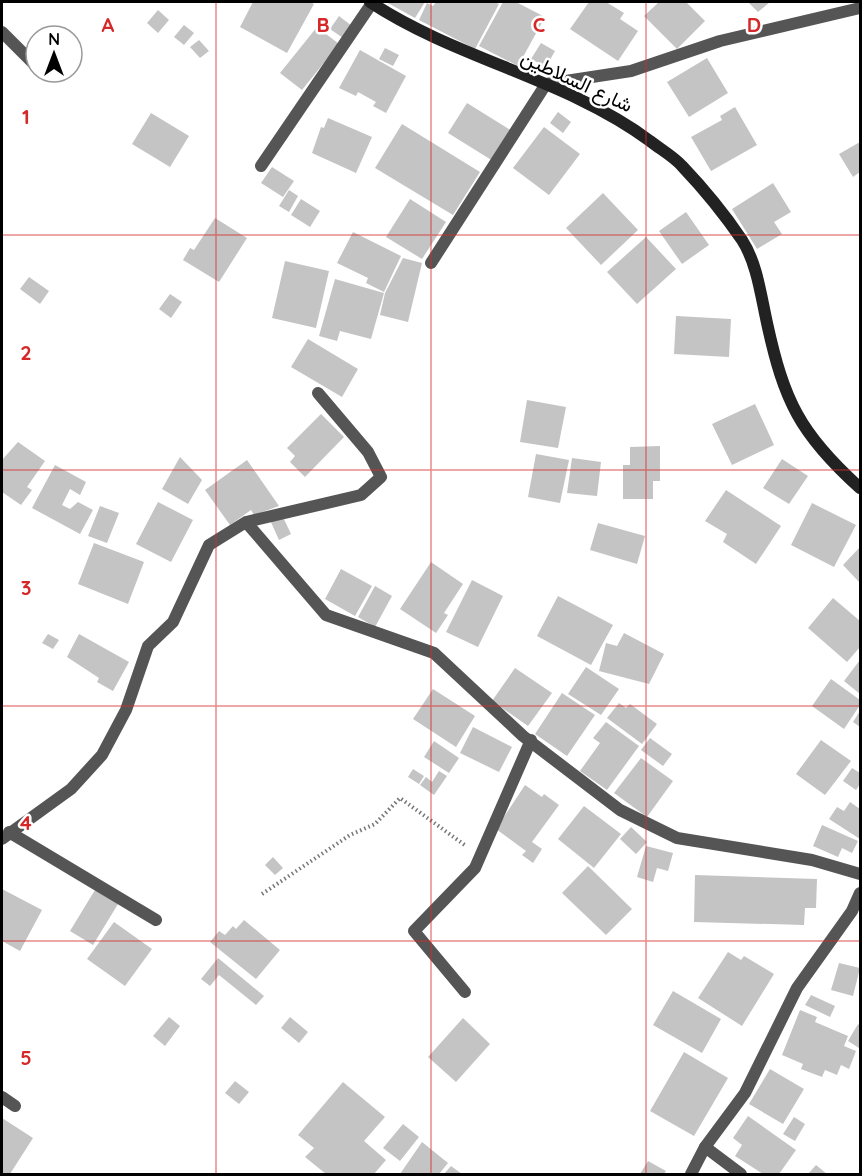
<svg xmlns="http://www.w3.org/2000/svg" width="862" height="1176" viewBox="0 0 862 1176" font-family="Quicksand,Vazirmatn,sans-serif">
	<rect width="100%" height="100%" fill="#fff"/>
	<path fill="#c4c4c4" d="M253,2H310L314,4L287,53L240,27Z
		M386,2H425L415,18Z
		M436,2H494L499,4L475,49L419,20L427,3L433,6Z
		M503,2H516L545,17L518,66L479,46Z
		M589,2H606L624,13L620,19L638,31L618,61L570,29Z
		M659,2H686L705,21L677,49L644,16Z
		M748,2H770L758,12Z
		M158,10L169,20L158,33L147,23Z
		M339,16L352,26L343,38L330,29Z
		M184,25L194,33L184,45L174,37Z
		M317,27L339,44L302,90L280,73Z
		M199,40L209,51L200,58L190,47Z
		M541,43L555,51L546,67L531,59Z
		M385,48L399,55L393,66L379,59Z
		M360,50L406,76L386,113L373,106L376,102L358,92L356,96L339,88Z
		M707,58L728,93L689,117L667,82Z
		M467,103L512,131L493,161L448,133Z
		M735,107L757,145L711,171L691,137L722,120L720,116Z
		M558,112L571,122L563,133L550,123Z
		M151,113L189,136L170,167L132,144Z
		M328,118L372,137L356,173L312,153L321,127L324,128Z
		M402,124L480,172L453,215L375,168Z
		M544,127L580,154L549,195L513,168Z
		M860,142V172L853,177L839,154Z
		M272,167L294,181L283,197L261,183Z
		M773,183L791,212L774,222L782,234L757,249L732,209Z
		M289,190L298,196L289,212L279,206Z
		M603,193L638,230L601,265L566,228Z
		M301,199L320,211L310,227L291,215Z
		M410,199L446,222L422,259L386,237Z
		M686,212L709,245L682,264L659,231Z
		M215,218L247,238L219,282L183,260L190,248L194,250Z
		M353,232L401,256L384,292L366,283L368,278L337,263Z
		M646,237L676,269L637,304L607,272Z
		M403,258L422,263L408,322L380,315L385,293Z
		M285,261L329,271L316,328L272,318Z
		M29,277L49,291L40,304L20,289Z
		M335,279L384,293L371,339L340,331L337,341L319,336Z
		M170,294L182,302L171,318L159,309Z
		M676,316L731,319L729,357L674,354Z
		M308,339L358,369L342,397L291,367Z
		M527,400L566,407L558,448L520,442Z
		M755,404L774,445L732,465L712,424Z
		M321,414L344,437L305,477L290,462L295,456L287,448Z
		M18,442L45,461L27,487L32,490L21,505L2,492V460Z
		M660,446V481H653V499H623V465H630V447Z
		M536,454L569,460L560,503L528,497Z
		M180,457L202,480L188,504L162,489Z
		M572,458L601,462L597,496L567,493Z
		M782,459L808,476L789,504L763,488Z
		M247,460L279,506L254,515L251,510L230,525L205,490Z
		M55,465L86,482L80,495L70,489L62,505L70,509L78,502L93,510L80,534L32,508Z
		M726,490L781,526L756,564L723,542L727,534L705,521Z
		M158,502L193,520L171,562L136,544Z
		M812,503L856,525L834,567L791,545Z
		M100,506L119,513L107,543L88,536Z
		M282,515L291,534L279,540L270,520Z
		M598,523L645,536L637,564L590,550Z
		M94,543L144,562L128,604L78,584Z
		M860,547V583L843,565Z
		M431,562L463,584L444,613L448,615L436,633L400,609Z
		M341,569L372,586L355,616L325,599Z
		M472,580L503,596L478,647L446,632Z
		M375,586L392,596L375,627L358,617Z
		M558,596L613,625L591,665L537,636Z
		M833,598L860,621V647L847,662L808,628Z
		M624,633L664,654L649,684L599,671L606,643L617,646Z
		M48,634L59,640L53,649L42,643Z
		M79,634L129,662L113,691L97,682L99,678L67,657Z
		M860,660V694L844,681Z
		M586,667L619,689L601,715L568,694Z
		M515,668L552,693L528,726L492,701Z
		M831,679L860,700V705L844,729L812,706Z
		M433,689L475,716L456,747L413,719Z
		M562,693L595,715L567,756L535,734Z
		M619,703L626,708L630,704L657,724L642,744L607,718Z
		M860,711V727L853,722Z
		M606,722L639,746L607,790L580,771L600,743L593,738Z
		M473,727L512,747L499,772L460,753Z
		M650,738L672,754L663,766L641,750Z
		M821,740L851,761L825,795L796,774Z
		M434,741L459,758L449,773L424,757Z
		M641,758L673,781L647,817L614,793Z
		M852,768L860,773V784L856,790L843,781Z
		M413,769L424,776L419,784L408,777Z
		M439,771L447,776L434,795L420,785L426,777L432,782Z
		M525,785L542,797L544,794L559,805L532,842L542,849L533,863L522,855L526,851L496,829Z
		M850,802L860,809V839L829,819L837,807L844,811Z
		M584,806L621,834L594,868L558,839Z
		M822,825L858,841L852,853L842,848L838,857L813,846Z
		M631,827L647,842L636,854L620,839Z
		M646,846L673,853L668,871L657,868L653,882L637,877Z
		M273,857L283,868L275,875L265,865Z
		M588,866L632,909L606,935L562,893Z
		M695,875L817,879L816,908H805L804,925L694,922Z
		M2,889L42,910L20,951L2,941Z
		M95,890L118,904L93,945L70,931Z
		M244,920L280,950L256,979L210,942L219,931L225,935L233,926L236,929Z
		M114,922L152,949L125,986L87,959Z
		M728,952L741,960L744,956L774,974L742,1026L698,998Z
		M218,958L264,996L256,1005L219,975L210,986L201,979Z
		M839,963L860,968L853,996L831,990Z
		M673,991L721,1019L702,1053L653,1025Z
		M811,995L835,1006L830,1017L805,1005Z
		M800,1010L817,1017L815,1022L848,1036L844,1046L856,1051L849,1069L841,1065L837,1075L825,1070L822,1077L801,1069L803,1064L782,1055Z
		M169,1017L180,1026L165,1046L153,1036Z
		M290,1017L308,1032L299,1043L281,1028Z
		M463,1018L490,1044L456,1082L428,1057Z
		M858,1024L860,1026L859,1048L848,1041Z
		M684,1052L728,1078L694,1136L650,1111Z
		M770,1069L804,1089L783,1124L749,1104Z
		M235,1081L249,1092L239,1104L225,1093Z
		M343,1082L385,1117L364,1141L386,1160L374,1174H326L305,1157L314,1148L298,1135Z
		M748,1116L796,1150L779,1174H763L735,1156L742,1145L733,1138Z
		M794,1117L805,1124L795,1141L783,1134Z
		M2,1118L33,1138L10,1174H2Z
		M403,1124L419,1137L400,1161L383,1148Z
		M422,1142L448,1163L439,1174H400Z
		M648,1161L666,1171L664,1174H640Z
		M816,1165L827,1174H808Z
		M451,1166L462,1174H444Z"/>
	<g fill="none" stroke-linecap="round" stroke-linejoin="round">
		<path stroke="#777" stroke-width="4" stroke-dasharray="1.5 3" stroke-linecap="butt" d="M262,894L350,835L375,824L400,798L466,846"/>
		<path stroke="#555" stroke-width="12" d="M2,32L34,64
			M261,166L372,3
			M431,263L546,84L631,71L720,41L860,8
			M246,522L326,615L434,653L523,736L620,810L677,838L812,860L860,874
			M9,832L156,920
			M2,839L71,789L102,755L126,710L148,646L173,622L209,545L246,522L361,495L381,477L368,452L318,393
			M465,992L414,931L475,868L531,740
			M2,1097L15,1106
			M705,1147L741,1174"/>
		<path stroke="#555" stroke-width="12" d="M691,1174L705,1147L745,1093L797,988L852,911L860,893"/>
		<path stroke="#222" stroke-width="12" d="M370,2C458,60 565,78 650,141C660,149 673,156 682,166C703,188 725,215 742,240C757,263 761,296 767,323C784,401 800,434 860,488"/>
	</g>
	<path fill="none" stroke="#d62828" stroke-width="1.5" stroke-opacity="0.55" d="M216,2V1174M431,2V1174M646,2V1174M2,235H860M2,470H860M2,706H860M2,941H860"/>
	<g text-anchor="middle" stroke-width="5" stroke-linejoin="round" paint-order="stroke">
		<g font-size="20" fill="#000" stroke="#fff">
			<text transform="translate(577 81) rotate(25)" y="7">شارع السلاطين</text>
		</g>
	</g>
	<g font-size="20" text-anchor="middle" font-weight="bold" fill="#d62828" stroke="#fff" stroke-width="5" stroke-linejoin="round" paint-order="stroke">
		<text x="108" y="32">A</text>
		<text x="323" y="32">B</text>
		<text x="539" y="32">C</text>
		<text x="754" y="32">D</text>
		<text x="26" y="124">1</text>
		<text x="26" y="360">2</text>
		<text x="26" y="595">3</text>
		<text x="26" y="830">4</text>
		<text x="26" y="1065">5</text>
	</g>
	<rect width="862" height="1176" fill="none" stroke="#000000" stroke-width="6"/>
	<g transform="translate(54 54)"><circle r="28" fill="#ffffff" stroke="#999999" stroke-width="1.5"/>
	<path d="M0-4.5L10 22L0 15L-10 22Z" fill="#000000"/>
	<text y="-9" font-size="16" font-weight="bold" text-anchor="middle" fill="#000000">N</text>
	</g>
</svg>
